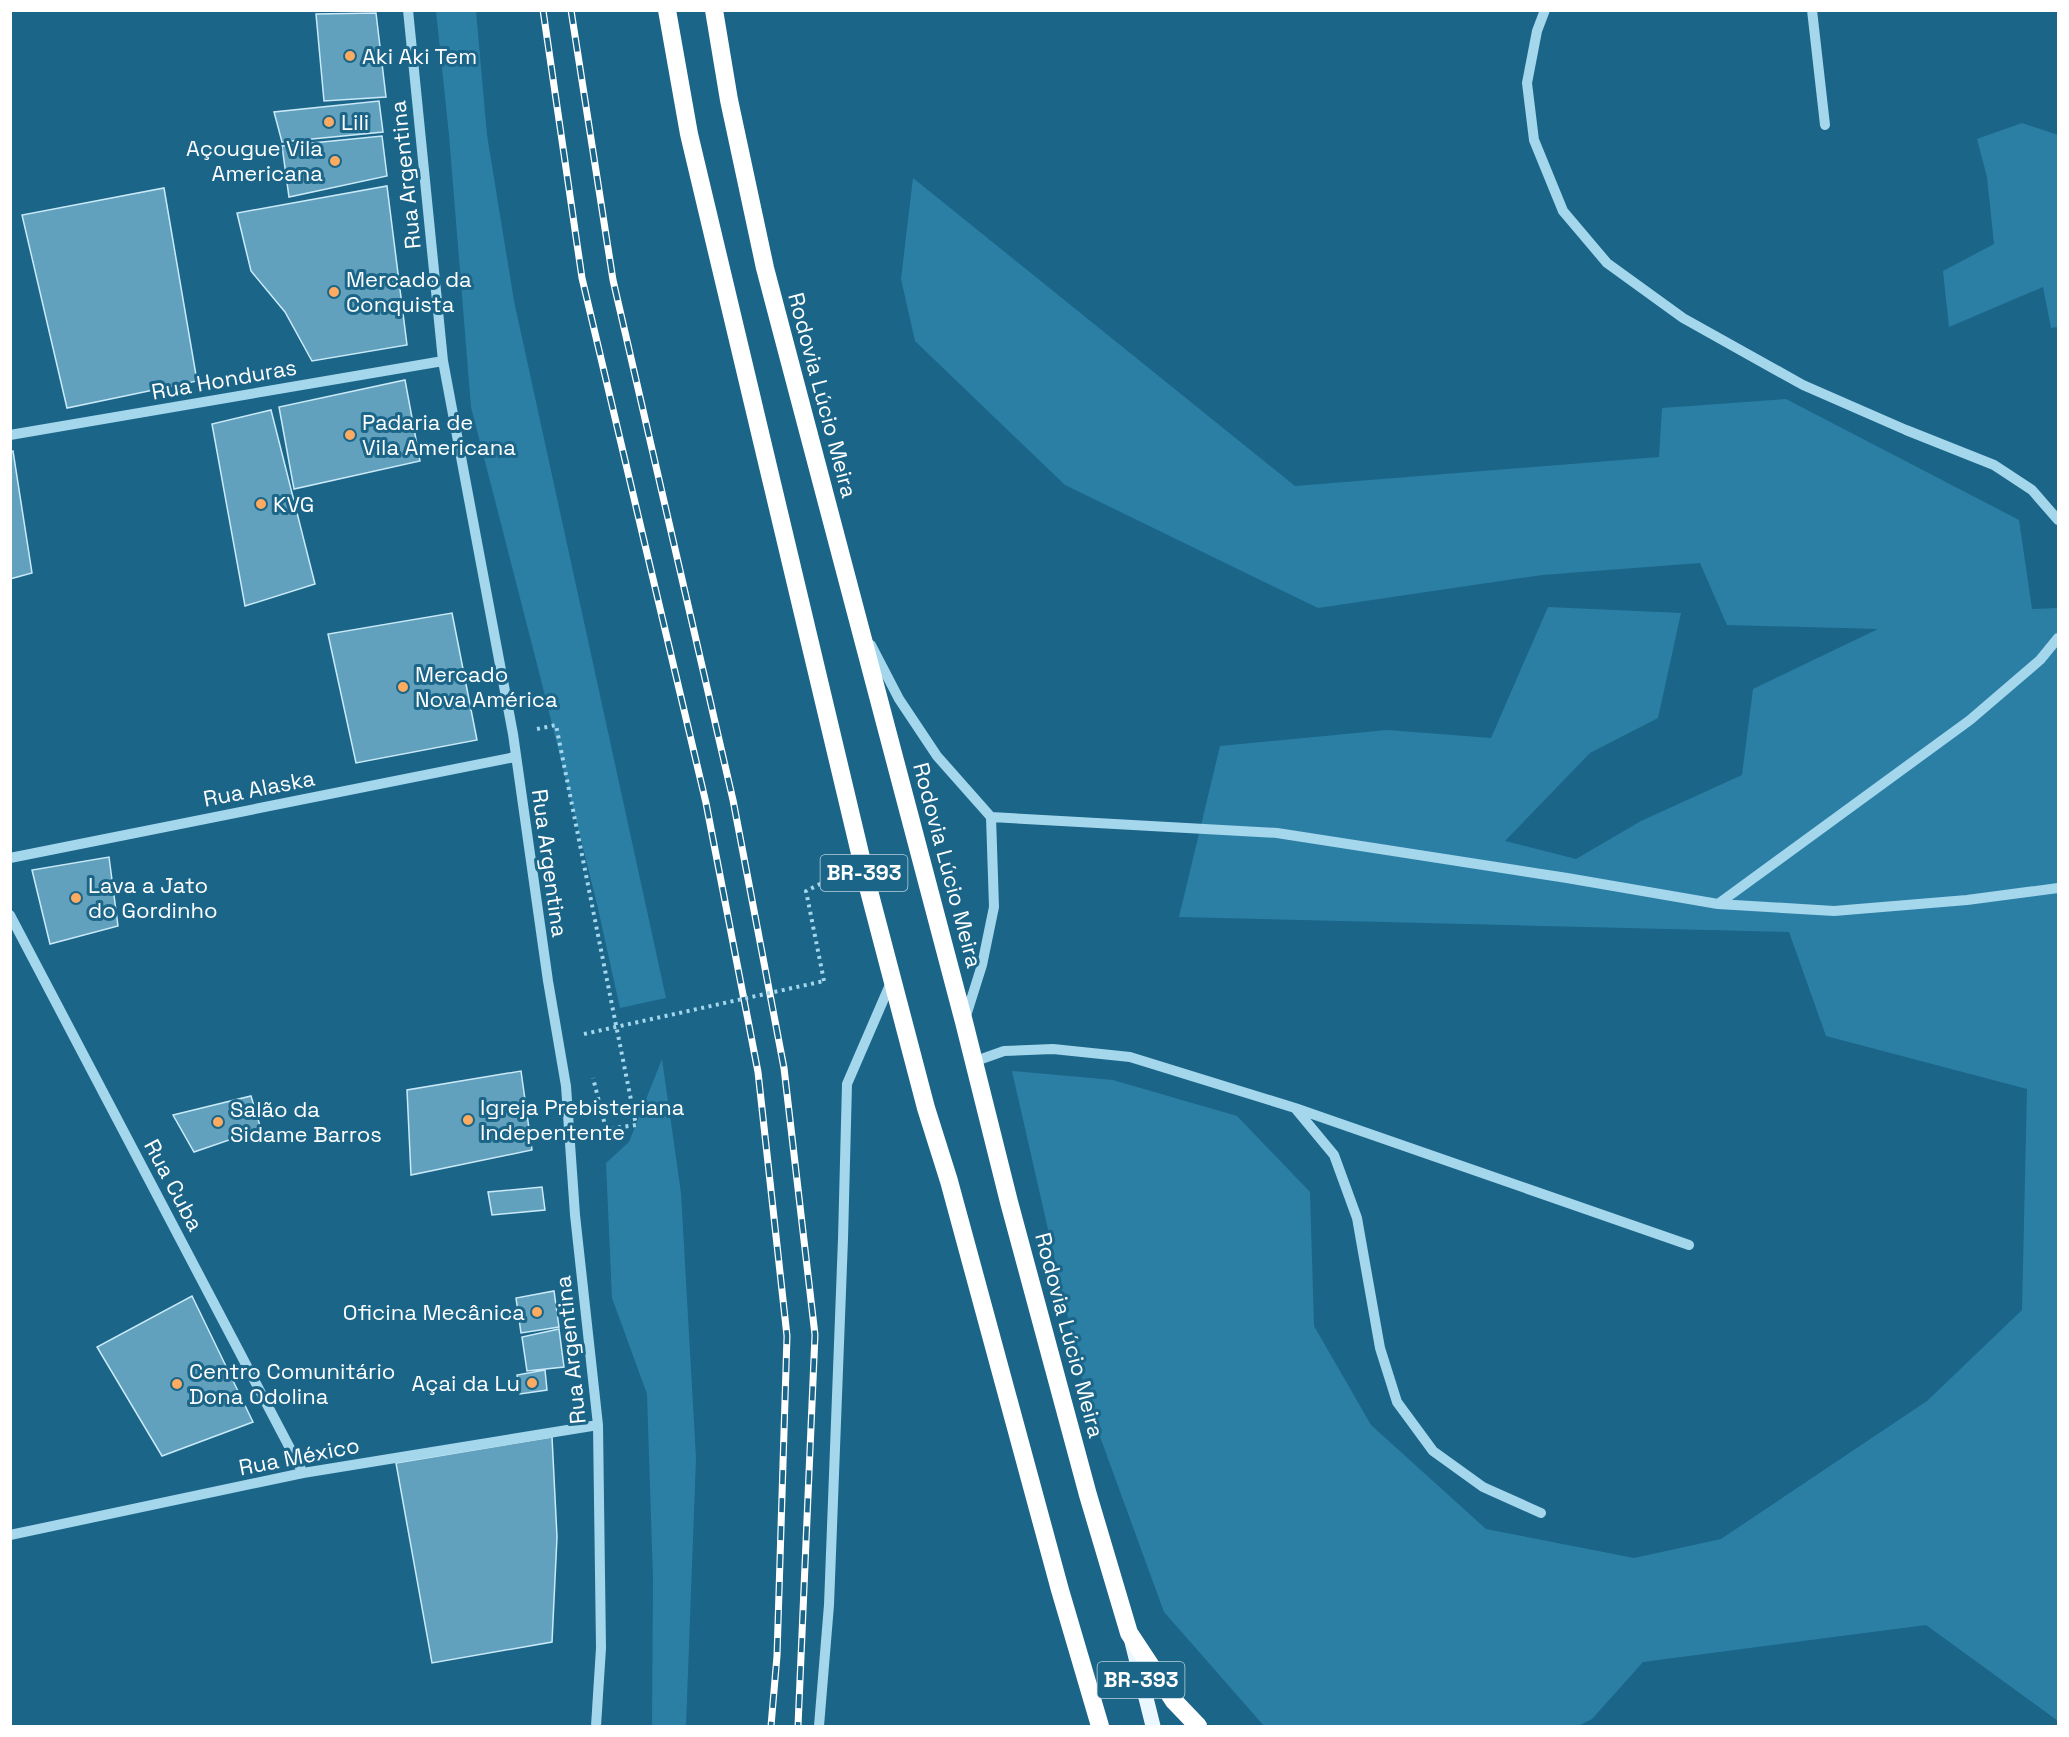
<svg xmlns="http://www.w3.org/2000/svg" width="2069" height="1737" viewBox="0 0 2069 1737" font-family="'Space Grotesk',sans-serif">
	<rect width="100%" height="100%" fill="#1b6588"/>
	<path fill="#2b7fa5" d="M436,11H476L487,135L514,301L666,998L620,1008L597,904L539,672L471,407L449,135Z
		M2022,123L2058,135V327L2051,328L2043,287L1949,327L1943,271L1994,244L1987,177L1977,139Z
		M913,178L1295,486L1659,457L1662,408L1786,399L2019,520L2032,609L2058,608V1721L1926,1625L1643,1662L1592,1719L1578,1726H1264L1164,1612L1087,1401L1012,1071L1113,1080L1237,1116L1310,1192L1314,1326L1371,1425L1486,1529L1634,1558L1721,1539L1927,1401L2022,1310L2027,1089L1826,1036L1789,932L1179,917L1220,746L1387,730L1491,738L1548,607L1681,613L1658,718L1590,753L1505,841L1576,859L1641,821L1742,775L1753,689L1878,629L1727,625L1700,563L1542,575L1318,608L1065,485L915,341L901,279Z
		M662,1059L681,1193L696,1458L686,1726H652L653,1579L647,1394L612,1298L606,1163L629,1142Z"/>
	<path fill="#61a1bd" stroke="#caeaf9" stroke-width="1.5" d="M376,13L386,97L324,101L316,14Z
		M379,101L383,132L282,142L274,112Z
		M382,136L387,176L289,197L282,146Z
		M387,186L407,345L312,361L285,312L251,271L237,213Z
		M164,188L197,381L67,408L22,215Z
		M405,380L420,461L294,489L279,407Z
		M271,410L315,584L245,606L212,424Z
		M13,451L32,573L10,579V452Z
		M452,613L477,740L356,763L328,634Z
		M109,857L118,926L50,944L32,870Z
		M521,1071L532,1150L411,1175L407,1090Z
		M251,1096L261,1129L194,1152L173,1115Z
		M542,1187L545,1210L492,1215L488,1192Z
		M554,1291L559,1327L521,1333L516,1298Z
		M192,1296L253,1422L162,1456L97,1347Z
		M559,1329L564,1367L527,1371L522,1337Z
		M545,1370L547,1390L520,1394L517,1375Z
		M552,1437L557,1537L552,1642L432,1663L396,1463Z"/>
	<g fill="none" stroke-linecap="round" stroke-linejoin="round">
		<path stroke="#a4d6ec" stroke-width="4" stroke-dasharray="3 4.5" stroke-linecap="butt" d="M537,729L556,725L636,1125L606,1129L593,1078
			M824,981L806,891L836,876"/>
		<path stroke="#a4d6ec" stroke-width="10" d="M408,10L443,361L513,734L548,981L566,1086L575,1215L598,1425L601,1648L596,1726
			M1545,10L1537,31L1527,83L1534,140L1563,211L1607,263L1683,318L1803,385L1906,430L1994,465L2032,490L2058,520
			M1812,10L1825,125
			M10,435L443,361
			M871,645L899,699L937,756L991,817L994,907L982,965L965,1019
			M991,817L1277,833L1567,878L1718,904L1834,911L1967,900L2058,888
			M10,858L515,757
			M1718,904L1970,720L2040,660L2058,638
			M10,915L303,1473
			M973,1062L1004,1051L1053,1049L1130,1057L1295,1108L1334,1155L1357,1218L1380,1348L1397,1402L1433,1451L1483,1487L1541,1513
			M1295,1108L1689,1245
			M10,1535L303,1473L598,1425
			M819,1726L829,1605L843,1239L847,1084L892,980"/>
		<path stroke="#eaf7ff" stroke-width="15" d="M1132,1642L1153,1726"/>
		<path stroke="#fff" stroke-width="18" d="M667,10L689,134L868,887L926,1108L949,1181L1060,1590L1100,1726
			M714,10L729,100L765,268L964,1022L1009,1202L1088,1495L1129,1633L1174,1701L1198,1726"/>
		<g stroke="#fff" stroke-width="7">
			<path id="rail" d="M543,10L582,278L706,803L758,1072L787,1336L777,1656L771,1726
				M571,10L613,280L733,800L784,1068L815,1335L798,1726"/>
		</g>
		<use href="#rail" stroke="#1b6588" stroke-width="4.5" stroke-dasharray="14" stroke-linecap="butt"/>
		<path stroke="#a4d6ec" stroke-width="4" stroke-dasharray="3 4.5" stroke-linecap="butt" d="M584,1034L824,981"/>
	</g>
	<g fill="#fdab61" stroke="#1b6588" stroke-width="2">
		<circle cx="350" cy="56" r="6"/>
		<circle cx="329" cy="122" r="6"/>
		<circle cx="335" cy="161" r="6"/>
		<circle cx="334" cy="292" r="6"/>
		<circle cx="350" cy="435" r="6"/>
		<circle cx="261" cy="504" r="6"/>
		<circle cx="403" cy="687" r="6"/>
		<circle cx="76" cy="898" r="6"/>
		<circle cx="468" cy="1120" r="6"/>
		<circle cx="218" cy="1122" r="6"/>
		<circle cx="537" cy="1312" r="6"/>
		<circle cx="532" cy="1383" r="6"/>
		<circle cx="177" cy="1384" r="6"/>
	</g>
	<g text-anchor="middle" stroke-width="6" stroke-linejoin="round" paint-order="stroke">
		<g fill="#1b6588" stroke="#bbd1db" stroke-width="1.5">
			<rect x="820.5" y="855" width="87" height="36" rx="4.5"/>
			<rect x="1097.5" y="1662" width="87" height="36" rx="4.5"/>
		</g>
		<g font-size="21" font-weight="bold" fill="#fff">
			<text x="864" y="880">BR-393</text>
			<text x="1141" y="1687">BR-393</text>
		</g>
		<g font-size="22" fill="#fff" stroke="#1b6588" text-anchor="start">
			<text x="362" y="64">Aki Aki Tem</text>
			<text x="341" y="130">Lili</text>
			<text x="323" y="156" text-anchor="end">Açougue Vila<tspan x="323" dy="25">Americana</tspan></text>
			<text x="346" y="287">Mercado da<tspan x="346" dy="25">Conquista</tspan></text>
			<text x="362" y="430">Padaria de<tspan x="362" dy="25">Vila Americana</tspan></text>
			<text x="273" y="512">KVG</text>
			<text x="415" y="682">Mercado<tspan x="415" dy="25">Nova América</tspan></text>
			<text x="88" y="893">Lava a Jato<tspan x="88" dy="25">do Gordinho</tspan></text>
			<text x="480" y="1115">Igreja Prebisteriana<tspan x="480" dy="25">Indepentente</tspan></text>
			<text x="230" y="1117">Salão da<tspan x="230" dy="25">Sidame Barros</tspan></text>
			<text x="525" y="1320" text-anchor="end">Oficina Mecânica</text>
			<text x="189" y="1379">Centro Comunitário<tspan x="189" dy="25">Dona Odolina</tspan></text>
			<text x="520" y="1391" text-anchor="end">Açai da Lu</text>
		</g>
		<g font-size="22" fill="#fff" stroke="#1b6588">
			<text transform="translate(405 175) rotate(-96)" y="8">Rua Argentina</text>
			<text transform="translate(224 379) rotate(-10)" y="8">Rua Honduras</text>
			<text transform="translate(823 395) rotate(75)" y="8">Rodovia Lúcio Meira</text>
			<text transform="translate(259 788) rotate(-11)" y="8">Rua Alaska</text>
			<text transform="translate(550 863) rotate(82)" y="8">Rua Argentina</text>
			<text transform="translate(948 865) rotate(75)" y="8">Rodovia Lúcio Meira</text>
			<text transform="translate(174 1185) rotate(62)" y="8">Rua Cuba</text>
			<text transform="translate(1070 1335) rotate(75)" y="8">Rodovia Lúcio Meira</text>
			<text transform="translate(570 1350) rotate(-96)" y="8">Rua Argentina</text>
			<text transform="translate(299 1456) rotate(-11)" y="8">Rua México</text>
		</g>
	</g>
	<rect width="2069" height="1737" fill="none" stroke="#ffffff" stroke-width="24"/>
</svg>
